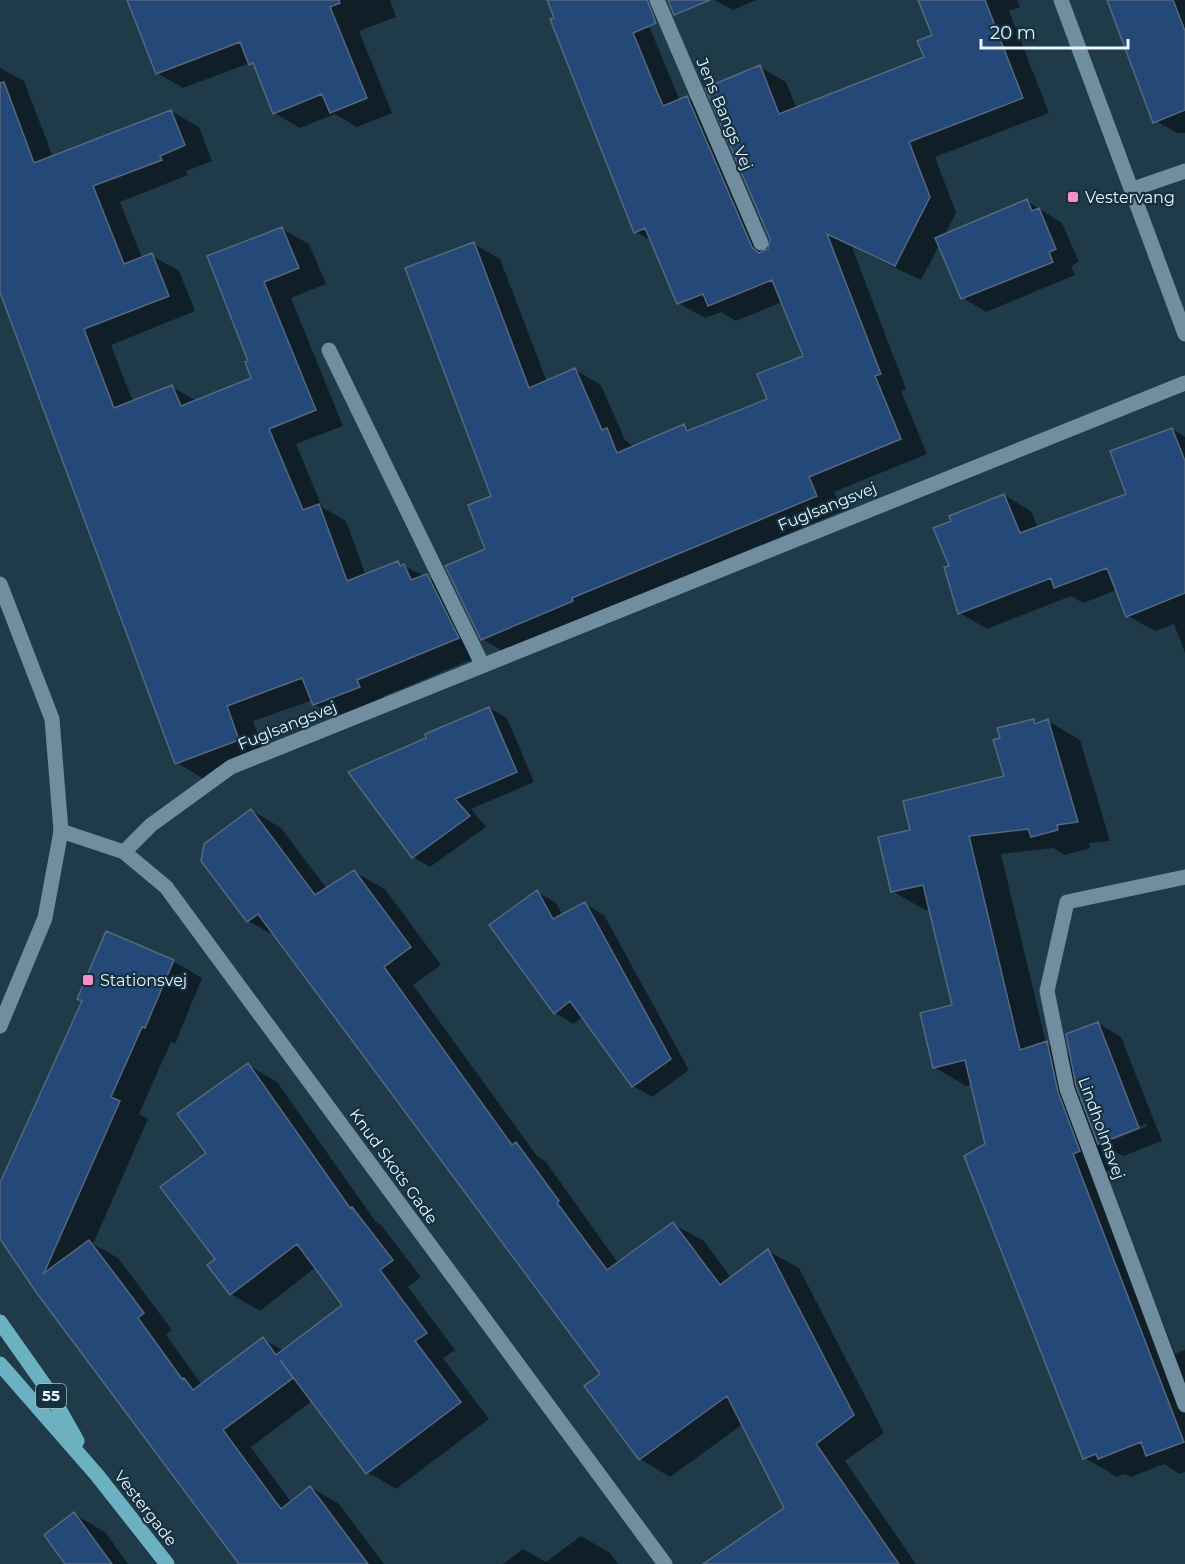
<svg xmlns="http://www.w3.org/2000/svg" width="1185" height="1564" viewBox="0 0 1185 1564" font-family="Montserrat,sans-serif">
	<rect width="100%" height="100%" fill="#1f3b4a"/>
	<path fill="#0007" fill-rule="evenodd" d="M129,0H390L396,17L359,31L392,113L357,127L335,114L300,128L274,113L256,67L250,63L183,88L157,73Z
		M548,0H627L642,9L680,101L687,98L714,113L771,246L760,67L786,82L797,109L925,58L934,36L920,0H1017L1020,7L1009,11L1049,113L935,157L956,213L944,236L1027,201L1062,223L1079,262L1071,266L1075,275L986,312L963,298L940,244L921,280L852,247L906,389L901,391L927,454L834,492L842,511L598,613L508,654L482,639L493,497L474,244L500,259L547,382L575,370L601,385L625,440L634,447L684,426L692,431L769,400L805,357L782,302L736,321L721,312L705,318L678,303L652,241L636,232Z
		M715,0H756L733,10Z
		M1108,0H1185V133H1177L1153,119Z
		M0,68L24,81L53,157L171,111L199,127L212,161L186,171L188,175L120,202L142,258L151,255L179,271L195,311L111,345L133,402L172,387L197,401L253,379L250,362L209,257L282,229L309,244L326,284L291,298L343,426L296,444L322,507L346,521L366,576L398,563L455,591L485,654L384,696L386,702L342,720L314,704L313,700L253,721L266,756L204,779L177,763L0,288Z
		M1172,429L1185,437V653L1174,624L1155,631L1128,616L1117,590L1083,603L1071,596L987,629L960,613L946,568L951,567L953,521L1004,495L1031,511L1038,528L1128,495Z
		M489,708L507,718L534,782L471,809L486,827L430,867L413,857L428,739Z
		M1034,720L1040,724L1048,721L1080,740L1110,841L1089,843L1090,848L1065,855L1053,848L1001,854L1046,1043L1072,1056L1098,1023L1121,1037L1162,1141L1123,1156L1102,1145L1111,1170L1104,1172L1175,1354L1185,1350V1472L1180,1474L1164,1464L1131,1477L1125,1474L1117,1477L1085,1458L987,1145L972,1084L966,1086L934,1067L954,1006L930,909L925,910L892,891L911,831L1006,777ZM1146,1124L1147,1126L1113,1140V1136Z
		M251,810L281,828L327,889L354,872L385,889L441,965L413,985L537,1156L546,1162L618,1263L673,1224L704,1241L731,1278L768,1251L799,1268L884,1433L845,1461L916,1564H729L786,1509L743,1424L670,1477L640,1459L602,1374L279,938L248,921Z
		M537,892L556,903L563,916L585,904L604,915L689,1070L652,1097L633,1086L583,1016L574,1024L555,1013Z
		M173,961L202,978L175,1044L171,1042L139,1114L148,1119L93,1244L118,1258L172,1330L166,1335L202,1385L263,1339L284,1351L345,1305L316,1267L260,1311L231,1294L217,1259L208,1154L248,1065L277,1082L376,1222L381,1225L421,1277L408,1287L455,1350L443,1358L489,1419L396,1489L367,1472L312,1401L251,1447L291,1502L310,1487L339,1504L384,1564H240L0,1237V1187Z
		M74,1514L105,1532L128,1564H67Z
		M581,1536L610,1553L618,1564H503L523,1549L546,1562Z"/>
	<path fill="#244978" stroke="#56677f" stroke-width="1.5" d="M127,0H339L340,3L330,7L367,98L330,113L322,94L273,114L253,63L249,65L240,42L156,74Z
		M547,0H647L656,23L633,33L663,106L687,96L752,247L759,253L768,249L770,239L705,88L760,65L779,114L924,57L917,41L932,35L918,0H985L1023,98L909,142L930,197L895,266L827,234L881,374L875,376L901,439L809,477L817,496L572,598L573,601L481,640L445,566L485,549L468,505L491,496L405,268L474,242L529,388L575,368L602,430L607,428L617,453L684,424L687,431L767,399L757,374L803,356L772,280L708,306L703,294L677,304L645,228L634,233L550,19L554,18Z
		M668,0H710L674,15Z
		M1107,0H1173L1185,31V110L1153,123Z
		M4,82L34,163L171,110L185,145L160,156L162,160L93,186L124,264L152,253L169,296L84,329L114,408L172,385L181,406L251,378L245,362L248,361L207,256L282,227L299,268L264,282L316,410L269,429L303,510L319,504L347,581L398,561L400,566L404,564L411,580L427,574L459,638L357,680L360,687L313,705L302,678L227,706L239,740L175,764L0,292V83Z
		M1027,199L1032,211L1039,208L1056,249L1049,252L1053,262L961,299L935,238Z
		M1172,428L1185,461V593L1126,617L1107,568L1054,588L1051,578L958,614L944,567L949,566L933,528L951,521L949,516L1004,494L1020,533L1126,494L1110,451Z
		M489,707L517,772L455,799L470,816L412,858L348,772L426,738L425,734Z
		M1034,719L1035,724L1048,719L1078,822L1057,825L1058,830L1031,837L1028,829L969,836L1020,1050L1047,1041L1058,1092L1080,1151L1073,1154L1184,1442L1146,1456L1141,1442L1098,1459L1096,1454L1083,1459L964,1156L985,1144L965,1060L933,1068L920,1013L952,1005L923,885L891,892L878,837L910,830L903,801L1004,776L993,740L1000,738L997,728Z
		M251,809L315,895L354,870L411,947L384,967L512,1145L516,1142L559,1201L557,1203L607,1270L673,1222L720,1285L768,1249L854,1415L816,1444L899,1564H703L784,1508L727,1396L639,1460L584,1386L600,1374L258,914L247,922L201,861L204,844Z
		M537,890L553,919L585,902L671,1059L632,1087L570,1001L554,1014L489,925Z
		M106,931L174,960L145,1028L142,1027L111,1097L120,1101L44,1273L89,1240L144,1313L138,1318L182,1379L184,1378L193,1390L263,1337L276,1355L342,1305L297,1244L230,1295L207,1265L215,1259L160,1187L206,1153L177,1114L248,1063L350,1208L352,1207L393,1260L380,1270L427,1333L415,1341L461,1402L366,1474L280,1360L293,1378L223,1430L281,1509L310,1486L368,1564H239L36,1292L0,1239V1183L82,1001L77,999Z
		M1098,1022L1139,1128L1098,1144L1076,1086L1066,1034Z
		M74,1512L112,1564H65L44,1535Z"/>
	<g fill="none" stroke-linecap="round" stroke-linejoin="round">
		<path stroke="#708e9f" stroke-width="15" d="M657,0L761,243
			M1133,189L1185,171
			M329,350L482,664
			M61,831L124,852L166,887L665,1564
			M124,852L151,825L231,767L1185,383
			M1185,877L1067,902L1047,991L1067,1089L1185,1405"/>
		<path stroke="#708e9f" stroke-width="15" d="M1061,0L1185,334
			M0,584L52,719L61,831L45,918L0,1026"/>
		<path stroke="#6cb1c1" stroke-width="15" d="M0,1322L50,1393L77,1441
			M0,1364L97,1475L167,1564"/>
	</g>
	<g fill="#fa8fc8" stroke="#15313f" stroke-width="2">
		<rect x="1067" y="191" width="12" height="12" rx="3"/>
		<rect x="82" y="974" width="12" height="12" rx="3"/>
	</g>
	<g text-anchor="middle" stroke-width="4.5" stroke-linejoin="round" paint-order="stroke">
		<rect fill="#15313f" stroke="#a9bac4" stroke-width="1.5" x="36" y="1384" width="30" height="24" rx="4.5"/>
		<g font-size="15" font-weight="bold" fill="#e8f5fd">
			<text x="51" y="1401">55</text>
		</g>
		<g font-size="16" fill="#e8f5fd" stroke="#15313f">
			<text transform="translate(725 114) rotate(67)" y="6">Jens Bangs Vej</text>
			<text transform="translate(827 506) rotate(-22)" y="6">Fuglsangsvej</text>
			<text transform="translate(287 725) rotate(-22)" y="6">Fuglsangsvej</text>
			<text transform="translate(1102 1128) rotate(70)" y="6">Lindholmsvej</text>
			<text transform="translate(394 1166) rotate(54)" y="6">Knud Skots Gade</text>
			<text transform="translate(146 1508) rotate(52)" y="6">Vestergade</text>
		</g>
		<g font-size="16" fill="#e8f5fd" stroke="#15313f" text-anchor="start">
			<text x="1085" y="203">Vestervang</text>
			<text x="100" y="986">Stationsvej</text>
		</g>
	</g>
	<path d="M981 39v9h147v-9" fill="none" stroke="#e8f5fd" stroke-width="3"/>
	<text x="990" y="39" font-size="18" fill="#e8f5fd" stroke="#15313f" stroke-width="4.5" paint-order="stroke">20 m</text>
</svg>
